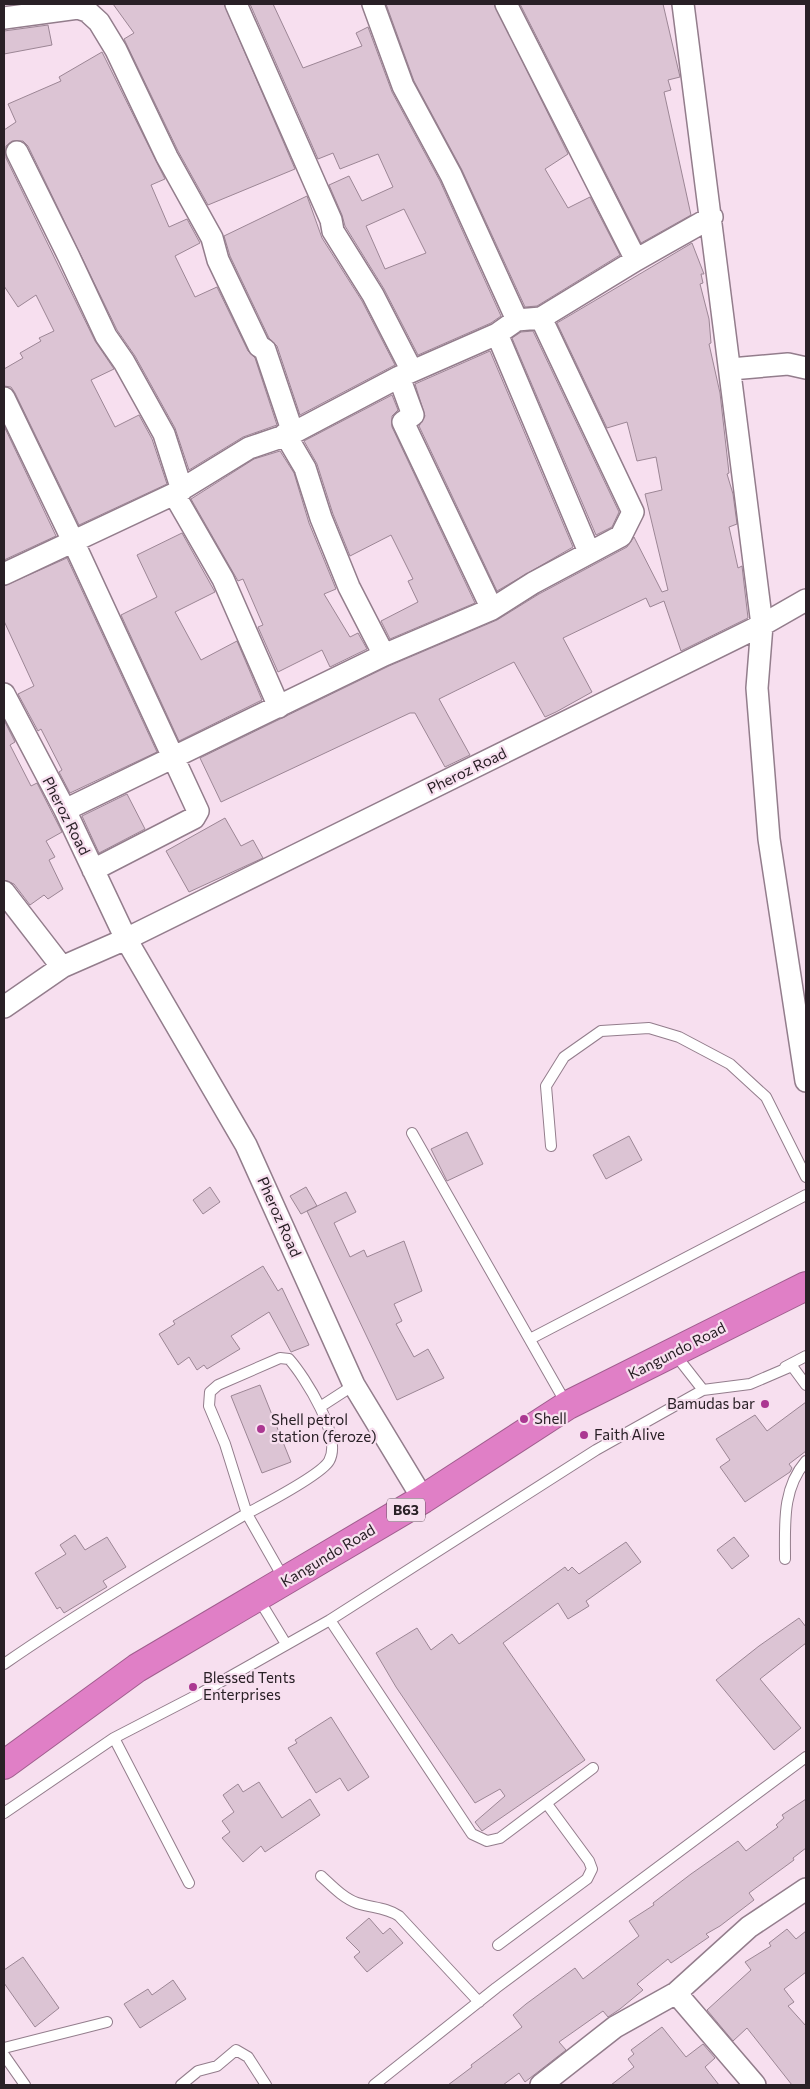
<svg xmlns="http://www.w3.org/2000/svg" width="810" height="2089" viewBox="0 0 810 2089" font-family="Commissioner,sans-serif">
	<rect width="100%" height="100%" fill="#f7dfef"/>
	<path fill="#dcc4d4" stroke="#9c8695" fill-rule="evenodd" d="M113,4H224L295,169L208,205L178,151L124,39L134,33Z
		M250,4H273L303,68L362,46L356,33L368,27L392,92L440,181L501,316L491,323L418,355L384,289L345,226L342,215L329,185L349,176L362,201L393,187L378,154L340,169L333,153L318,159ZM404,209L426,253L385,269L366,226Z
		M386,4H494L568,154L545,169L568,208L590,197L620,255L537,306L525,307L462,170L414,81Z
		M520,4H663L680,77L668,80L671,90L664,92L691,215L641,243Z
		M48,25L52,45L4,54V31Z
		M102,52L165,179L151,185L169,227L187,219L200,243L175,256L195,297L217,287L248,351L255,358L277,425L243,437L189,470L175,428L135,356L117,330L28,146L23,141H12L6,146V158L95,341L114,369L91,380L115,427L139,415L152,439L167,484L79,525L15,393L11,387L4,386V369L23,358L20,353L41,341L39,338L54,331L36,295L18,307L4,286V130L16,122L8,104L61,81L59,77Z
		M307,196L322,238L362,301L395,365L300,415L277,346L269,338L230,256L224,236Z
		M692,243L704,274H701L703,283L700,284L709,319L711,343L709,344L720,393L729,473L727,474L733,494L737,524L729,527L738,568L742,566L748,618L681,651L664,601L650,607L646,598L563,638L592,692L556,712L545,717L514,662L439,699L470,755L445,767L415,713H410L221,802L200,758L389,666L497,620L539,594L627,547L634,537L662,592L668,590L645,494L662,490L656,457L637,461L627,422L607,428L557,323Z
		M533,331L619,512L612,527L596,535L512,338L521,332Z
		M490,351L573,547L497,591L419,426L425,416L415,384Z
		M392,395L398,410L392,416V427L475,603L390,639L381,621L418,602L408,581L413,579L391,535L350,556L333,514L317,464L304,441Z
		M4,426L56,536L4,560Z
		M280,451L294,473L309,523L336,589L324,594L350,637L358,633L367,649L330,667L322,650L278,672L258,627L263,625L243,579L238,581L191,499L254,459Z
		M182,533L215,592L175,612L201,660L237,641L262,700L179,741L121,615L157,597L137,555Z
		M67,558L157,752L70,793L59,772L62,770L41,729L38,731L18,694L34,686L4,621V586Z
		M4,720L15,742L10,745L31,786L37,783L62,832L46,841L55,857L49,860L63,889L48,899L44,895L30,905L14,884L4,880Z
		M127,794L145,829L99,853L82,816Z
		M225,818L241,846L253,840L263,858L189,892L166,851Z
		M467,1132L483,1164L447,1181L431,1149Z
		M629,1136L642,1160L606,1179L593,1155Z
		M210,1187L220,1202L203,1214L193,1200Z
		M306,1187L317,1206L301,1214L290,1196Z
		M346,1192L356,1212L334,1223L350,1257L364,1250L367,1257L404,1241L422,1291L394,1304L402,1321L396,1324L414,1357L428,1349L444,1378L397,1400L307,1211Z
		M263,1266L278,1291L282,1288L309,1345L291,1352L269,1312L231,1336L240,1349L207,1369L204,1365L197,1370L189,1357L178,1365L159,1334L175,1324L173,1321Z
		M260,1385L291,1462L262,1473L231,1396Z
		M806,1402V1451L789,1464L792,1468L790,1472L745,1502L720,1467L730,1460L716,1439L755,1415L767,1431Z
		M75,1535L85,1550L107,1537L126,1567L103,1581L107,1587L64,1613L60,1607L57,1609L35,1573L66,1554L60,1545Z
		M734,1537L749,1556L732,1569L717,1550Z
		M626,1542L641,1562L586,1601L589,1606L568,1619L558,1603L503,1643L585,1760L482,1831L475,1822L505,1796L500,1789L475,1803L396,1687L376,1653L417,1628L431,1650L452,1634L459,1644L565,1567L568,1571L572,1567L579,1574Z
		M799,1618L806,1627V1643L760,1679L801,1728L774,1750L716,1680L759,1646Z
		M331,1717L369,1777L348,1791L340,1778L316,1793L288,1748L297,1743L295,1740Z
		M259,1782L282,1818L310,1799L320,1815L265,1852L261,1846L243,1862L222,1838L230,1832L222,1821L234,1812L223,1795L238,1784L243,1792Z
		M806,1799V1848L793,1858L794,1860L749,1893L754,1900L720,1926L706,1934L709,1937L671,1963L668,1959L637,1984L643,1990L620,2009L608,2017L603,2011L559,2042L566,2050L525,2082L519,2073L503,2085H448L472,2067L471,2065L522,2027L513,2015L526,2004L575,1968L583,1979L639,1936L629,1921L654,1905L653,1903L691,1874L738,1841L746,1851L778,1827L776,1825L784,1818L782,1815Z
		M369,1918L383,1934L390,1928L403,1943L367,1972L354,1957L360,1952L346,1938Z
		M787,1929L796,1939L806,1931V1972L784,1989L794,2002L788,2006L806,2026V2085H792L747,2028L733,2041L707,2010L751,1970L745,1962L771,1946L769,1943Z
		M23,1957L59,2008L35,2027L4,1983V1970Z
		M173,1980L186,1999L140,2028L124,2004L148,1989L152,1995Z
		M662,2027L686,2057L703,2044L715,2058L705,2067L719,2085H611L634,2067L628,2059L634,2054L631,2050Z"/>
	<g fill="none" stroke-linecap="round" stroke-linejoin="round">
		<g stroke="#937d8c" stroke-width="12">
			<path id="lane" d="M412,1133L567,1405
				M551,1146L546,1086L564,1057L601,1031L649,1028L679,1037L730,1064L766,1097L806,1177
				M530,1339L806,1195
				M674,1353L703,1390L750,1384L792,1366L806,1385
				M785,1367L806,1356
				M320,1407L354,1385
				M785,1559C785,1523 782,1489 806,1461
				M258,1598L286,1644
				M330,1620L472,1834L487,1841L500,1838L593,1768
				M4,1664C82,1610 164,1562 246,1514C263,1505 321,1475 329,1461C343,1437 305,1377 289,1359L280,1358L218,1385L210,1392L209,1406L225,1444L247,1514L284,1579
				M114,1738L189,1883
				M4,1813L114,1738L201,1693L330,1620L596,1450L703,1390
				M321,1876C332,1886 343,1898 357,1903C372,1908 386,1907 399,1916L479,2002
				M498,1945L587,1879L592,1869L589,1861L547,1804
				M4,2048L107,2022
				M4,2055L25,2085
				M181,2085L198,2071L217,2066L236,2050L248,2057L266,2085
				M374,2085L496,1988L806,1757"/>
		</g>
		<g stroke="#937d8c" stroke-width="24">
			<path id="street" d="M236,4L331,220L333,231L373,295L412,371
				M373,4L403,86L451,175L517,320
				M506,4L636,260
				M683,4L762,625L757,688L769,839L806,1081
				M4,18L78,8L87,11L99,22L116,50L167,157L212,238L218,260L259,346L265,350L293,433
				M17,152L69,257L106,336L124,362L164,434L182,490
				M497,334L589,552
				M731,369L788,364L806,368
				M399,377L413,415L403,422L492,609
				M4,398L73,541L198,811L194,818L93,870
				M285,434L305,468L321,518L349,587L384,655
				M174,494L223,579L279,707
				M4,574L174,494L249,448L293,433L399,377L497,334L517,320L541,318L636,260L712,217
				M4,694L65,810L126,939L246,1145L354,1385L423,1499
				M65,810L384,655L492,609L533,583L621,536L633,512L541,318
				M4,892L62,967
				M4,1007L62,967L126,939L762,625L806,600
				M676,1993L755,2085
				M541,2085L615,2027L676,1993L749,1927L806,1889"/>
		</g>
		<g stroke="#a05e8e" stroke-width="30">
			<path id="highway" d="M4,1765L137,1668L423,1499L568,1405L806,1286"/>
		</g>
		<use href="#lane" stroke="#fff" stroke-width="10"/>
		<use href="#street" stroke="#fff" stroke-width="21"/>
		<use href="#highway" stroke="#e07fc6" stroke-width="28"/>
	</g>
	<g fill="#ab3791" stroke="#f7dfef" stroke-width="2">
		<circle cx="765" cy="1404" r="5"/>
		<circle cx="524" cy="1419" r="5"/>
		<circle cx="261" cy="1429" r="5"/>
		<circle cx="584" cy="1435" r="5"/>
		<circle cx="193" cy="1687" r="5"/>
	</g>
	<g text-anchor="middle" stroke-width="4.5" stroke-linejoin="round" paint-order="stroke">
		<rect fill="#f7dfef" stroke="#675962" stroke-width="1" x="387" y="1498.5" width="38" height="23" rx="4"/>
		<g font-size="14" font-weight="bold" fill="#292026">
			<text x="406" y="1515">B63</text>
		</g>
		<g font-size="15" fill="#292026" stroke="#f7dfef">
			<text transform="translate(467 771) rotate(-26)" y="5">Pheroz Road</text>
			<text transform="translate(66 816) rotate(63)" y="5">Pheroz Road</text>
			<text transform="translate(279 1217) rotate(66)" y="5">Pheroz Road</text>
			<text transform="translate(677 1351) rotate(-27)" y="5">Kangundo Road</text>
			<text transform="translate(328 1556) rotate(-31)" y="5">Kangundo Road</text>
		</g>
		<g font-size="15" fill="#292026" stroke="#f7dfef" text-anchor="start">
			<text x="755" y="1409" text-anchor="end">Bamudas bar</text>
			<text x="534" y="1424">Shell</text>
			<text x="271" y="1425">Shell petrol<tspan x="271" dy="17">station (feroze)</tspan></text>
			<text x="594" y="1440">Faith Alive</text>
			<text x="203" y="1683">Blessed Tents<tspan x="203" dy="17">Enterprises</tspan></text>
		</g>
	</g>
	<rect width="810" height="2089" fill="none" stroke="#292026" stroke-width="10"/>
</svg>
